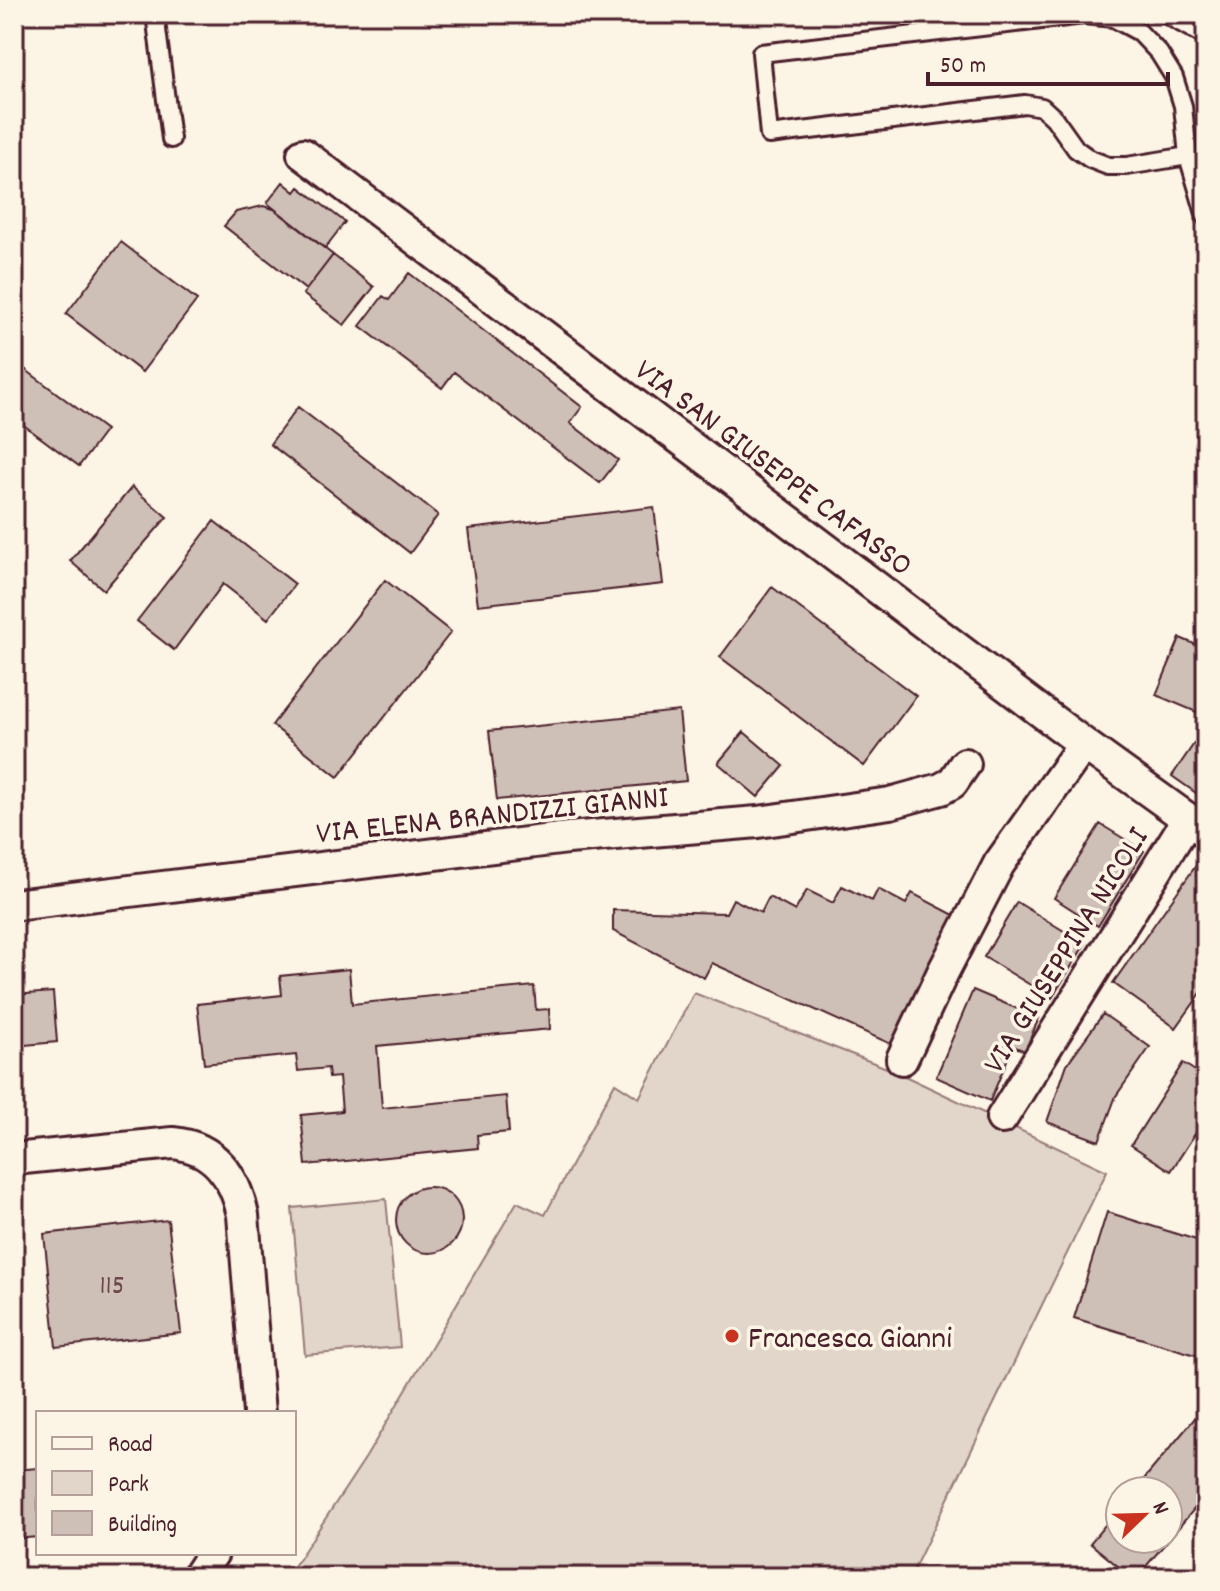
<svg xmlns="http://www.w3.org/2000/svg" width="1220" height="1591" viewBox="0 0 1220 1591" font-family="Dekko,sans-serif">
	<rect width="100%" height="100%" fill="#fcf5e5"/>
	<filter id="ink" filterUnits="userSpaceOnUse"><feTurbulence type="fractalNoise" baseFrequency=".0125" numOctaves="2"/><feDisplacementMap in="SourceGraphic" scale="16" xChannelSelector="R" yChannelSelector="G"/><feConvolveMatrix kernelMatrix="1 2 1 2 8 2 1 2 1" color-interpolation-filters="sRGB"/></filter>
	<g filter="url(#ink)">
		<path fill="#e2d5ca" stroke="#967a7a" stroke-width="2" d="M694,993L892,1070L1107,1171L910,1577H287L366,1457L517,1202L545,1215L615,1083L639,1098Z
			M386,1199L400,1347L305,1355L292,1208Z"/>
		<path fill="#cfc0b7" stroke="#4a1f2b" stroke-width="2" d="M283,182L295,192L299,187L345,222L325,248L267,203Z
			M263,206L274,209L333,255L306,290L224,226L236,212Z
			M121,242L197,300L142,372L66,314Z
			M333,255L374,287L344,325L303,294Z
			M409,273L582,407L570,423L618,460L600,483L454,372L442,388L360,326L383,296L389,300Z
			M18,364L106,430L79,466L14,418V369Z
			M298,407L438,515L410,553L270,444Z
			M132,487L167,517L104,590L70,561Z
			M654,507L663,584L478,605L468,529Z
			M214,521L295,584L268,619L223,584L174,650L137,621Z
			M385,580L451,632L338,777L272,725Z
			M772,587L916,696L864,766L720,657Z
			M1180,638L1206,649V716L1156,695Z
			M679,711L686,781L497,800L489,731Z
			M1206,726V800L1172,776Z
			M744,732L784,766L758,797L718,763Z
			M1100,824L1144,851L1098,926L1054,898Z
			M1197,864L1206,870V986L1176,1028L1113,983Z
			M842,886L872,901L878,889L906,904L912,893L954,915L893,1045L712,963L704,978L613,931V910L726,913L733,899L761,913L769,897L795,911L807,890L833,903Z
			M1017,902L1085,944L1052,998L984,957Z
			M349,969L352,1004L534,986L536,1010L549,1009L550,1029L377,1046L382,1108L506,1096L509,1132L477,1135L478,1148L306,1165L301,1115L342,1111L339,1077L329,1078L328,1068L298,1071L296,1055L204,1064L197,1004L282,995L280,976Z
			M973,990L1039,1018L1025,1051L1013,1046L990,1101L936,1077Z
			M53,992L57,1042L14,1046V995Z
			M1103,1014L1150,1047L1116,1096L1099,1141L1047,1122L1067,1064Z
			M1183,1063L1206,1078V1117L1171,1171L1131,1145Z
			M396 1220a33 33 0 1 1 66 0a33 33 0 1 1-66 0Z
			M1107,1212L1206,1243V1342L1202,1357L1074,1318Z
			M168,1220L181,1333L56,1347L44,1234Z
			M1200,1412L1206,1417V1495L1137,1577H1131L1090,1543L1120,1507V1539H1168V1491H1134Z
			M38,1468V1537L14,1539V1470Z"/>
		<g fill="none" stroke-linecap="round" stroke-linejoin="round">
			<g stroke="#4a1f2b" stroke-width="22">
				<path id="service" d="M155,14L171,139
					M1165,14L1206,37
					M1188,156L1127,166H1108L1090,159L1076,149L1054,118L1042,107L1025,104L769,135L761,53L1084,15L1113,18L1139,32L1159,53L1174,77L1183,106L1188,156L1206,217"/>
			</g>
			<g stroke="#4a1f2b" stroke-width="36">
				<path id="minor" d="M303,154L1084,744L1206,832
					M14,905L568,838L758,822L890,803L941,789L952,783L965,764
					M902,1059L943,972L999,864L1084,744
					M1002,1118L1188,819
					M14,1159L173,1143C215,1147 235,1177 243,1215L259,1413
					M197,1577L213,1553"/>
			</g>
			<use href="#service" stroke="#fcf5e5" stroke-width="16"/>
			<use href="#minor" stroke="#fcf5e5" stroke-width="30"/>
		</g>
	</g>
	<circle fill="#c8321e" stroke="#fcf5e5" stroke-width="3" cx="732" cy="1336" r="8"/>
	<g text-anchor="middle" stroke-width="7" stroke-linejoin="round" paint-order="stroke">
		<g font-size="28" fill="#6b474e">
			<text x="112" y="1293">115</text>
		</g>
		<g font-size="32" fill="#4a1f2b" stroke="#fcf5e5">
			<text transform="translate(775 466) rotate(37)" y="11">VIA SAN GIUSEPPE CAFASSO</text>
			<text transform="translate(492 813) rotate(-6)" y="11">VIA ELENA BRANDIZZI GIANNI</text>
			<text transform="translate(1064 949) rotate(-58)" y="11">VIA GIUSEPPINA NICOLI</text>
		</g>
		<g font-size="32" fill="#4a1f2b" stroke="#fcf5e5" text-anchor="start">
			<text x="748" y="1347">Francesca Gianni</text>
		</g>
	</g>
	<rect width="1220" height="1591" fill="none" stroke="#fcf5e5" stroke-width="48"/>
	<rect x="24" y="24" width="1172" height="1543" fill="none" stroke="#4a1f2b" stroke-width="3" filter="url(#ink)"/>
	<rect x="36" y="1411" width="260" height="144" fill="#fcf5e5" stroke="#b59f9b" stroke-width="2"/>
	<rect x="52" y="1437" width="40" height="12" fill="#fcf5e5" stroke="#b59f9b" stroke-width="2"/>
	<text x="108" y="1451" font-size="24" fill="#4a1f2b">Road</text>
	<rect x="52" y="1471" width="40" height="24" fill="#e2d5ca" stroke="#b59f9b" stroke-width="2"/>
	<text x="108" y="1491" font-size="24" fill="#4a1f2b">Park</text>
	<rect x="52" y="1511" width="40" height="24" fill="#cfc0b7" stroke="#b59f9b" stroke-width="2"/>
	<text x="108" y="1531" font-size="24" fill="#4a1f2b">Building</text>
	<g transform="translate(1144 1515) rotate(67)"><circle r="38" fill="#fcf5e5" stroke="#b59f9b" stroke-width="2"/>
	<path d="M0-6L14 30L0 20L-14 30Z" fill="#c8321e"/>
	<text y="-12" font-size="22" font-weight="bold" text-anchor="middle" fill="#4a1f2b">N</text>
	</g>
	<path d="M928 72v12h240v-12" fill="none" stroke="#4a1f2b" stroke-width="4"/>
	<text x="940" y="72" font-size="24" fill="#4a1f2b" stroke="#fcf5e5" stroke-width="6" paint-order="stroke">50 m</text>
</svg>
